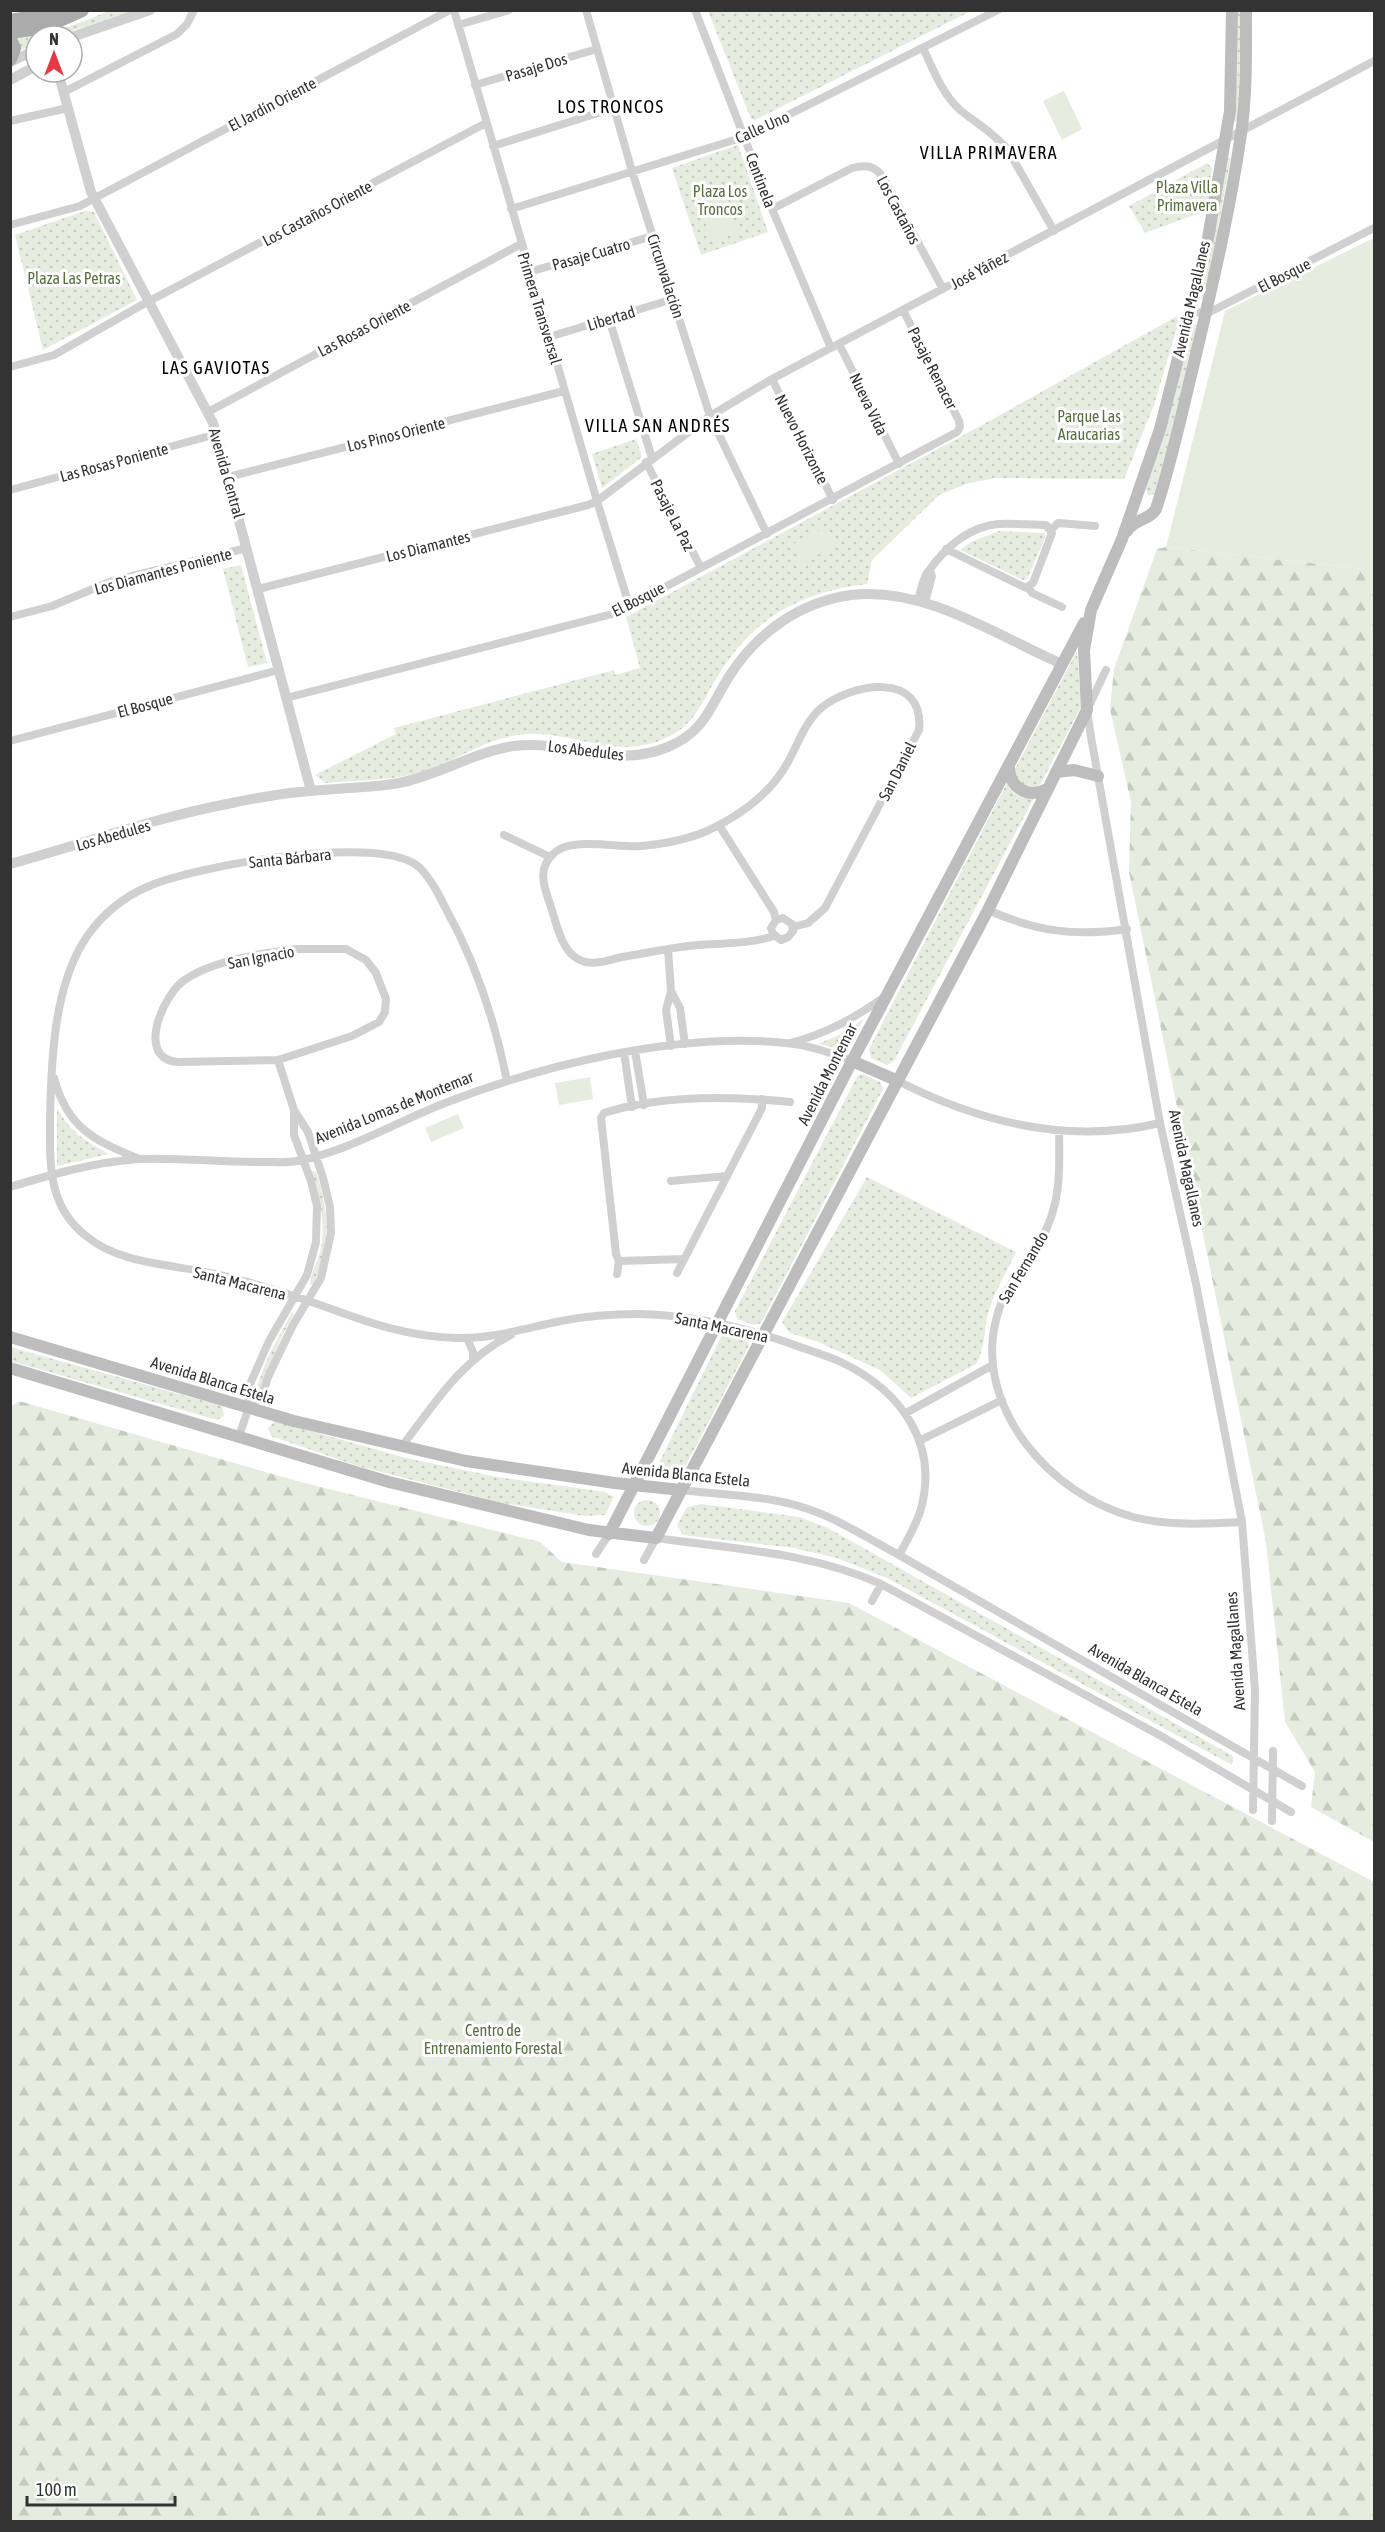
<svg xmlns="http://www.w3.org/2000/svg" width="1385" height="2532" viewBox="0 0 1385 2532" font-family="'Asap Condensed',sans-serif">
	<defs>
		<pattern id="grass-dots" width="8" height="8" patternUnits="userSpaceOnUse" patternTransform="scale(1.5)"><rect width="8" height="8" fill="#e6ecdf"/><path d="M2 2h.1M6 6h.1" fill="none" stroke="#c6cbc0" stroke-width="1.8" stroke-linecap="round"/></pattern>
		<pattern id="forest-firs" width="22" height="20" patternUnits="userSpaceOnUse" patternTransform="scale(1.5)"><rect width="22" height="20" fill="#e6ecdf"/><path d="M5 1l3.5 6h-7zM16 11l3.5 6h-7z" fill="#c6cbc0"/></pattern>
	</defs>
	<rect width="100%" height="100%" fill="#fff"/>
	<path fill="url(#grass-dots)" d="M108,11H134L56,36H36V43L20,51L17,37C50,34 78,25 108,11Z
		M708,11H971L755,120L751,119Z
		M1237,11H1241L1238,121L1234,122Z
		M738,145L768,232L701,255L672,168Z
		M1231,157L1205,300L1201,299L1226,159Z
		M1207,163L1212,168L1208,210L1145,233L1129,206Z
		M85,211L94,212L137,300L43,350L15,235Z
		M1181,314L1154,405L1124,479L994,478L966,484L939,495L872,560L867,584C799,592 751,619 716,679C703,700 696,722 672,735C618,764 578,731 526,734C490,737 465,755 433,768C398,781 361,780 325,783L315,775L396,734L394,728L614,670L615,675L640,668L626,617L973,430Z
		M1193,324L1199,325L1170,445L1155,495H1148L1145,488Z
		M636,439L642,457L602,488L592,454Z
		M999,531L1045,533V538L1027,579L1023,580L960,550L971,542Z
		M241,565L267,663L248,667L223,569Z
		M1077,651L1081,707L1040,785C1026,789 1019,784 1014,771Z
		M1007,783C1011,794 1022,800 1034,798L894,1061L887,1065L871,1058L869,1049Z
		M864,1018L846,1050L818,1044L846,1032Z
		M863,1074L880,1082L883,1089L761,1323L754,1325L737,1319L735,1311L858,1075Z
		M57,1108C71,1133 84,1140 109,1154L57,1166Z
		M313,1171L316,1172C329,1210 332,1248 313,1284L310,1285C310,1274 319,1260 321,1248C326,1222 319,1197 312,1172Z
		M867,1177L1016,1252C1007,1272 994,1292 988,1313C984,1330 985,1350 976,1364L911,1398L880,1370L816,1341L790,1333L782,1322Z
		M292,1312L294,1314L282,1336L260,1390L256,1389L268,1357Z
		M729,1333L745,1339L749,1346L687,1463L677,1477L666,1478L656,1469L722,1335Z
		M10,1347L222,1406L224,1416L217,1420L11,1361Z
		M275,1421L406,1458L497,1477L605,1492L614,1497L605,1515L585,1516L503,1503L358,1466L271,1436L268,1428Z
		M634 1513a13 13 0 1 1 26 0a13 13 0 1 1-26 0Z
		M702,1504L799,1517L828,1528L1233,1756L1232,1765L887,1578L837,1558L794,1548L683,1535L677,1525L687,1507Z"/>
	<path fill="url(#forest-firs)" d="M1166,547L1374,570V1842L1311,1807L1315,1772L1285,1722L1266,1542L1129,872L1131,802L1110,709L1114,669L1157,549Z
		M19,1401L297,1481L540,1542L562,1562L849,1603L1374,1882V2521H11L10,1407Z"/>
	<path fill="#e6ecdf" d="M1064,91L1082,129L1062,140L1043,101Z
		M727,195L737,233L710,240L700,202Z
		M1374,238V570L1166,547L1225,311Z
		M827,526L837,545L801,564L791,545Z
		M590,1077L593,1099L559,1105L555,1083Z
		M458,1114L464,1128L431,1142L425,1128Z"/>
	<g fill="none" stroke-linecap="round" stroke-linejoin="round">
		<path stroke="#d0d0d0" stroke-width="8" d="M454,10L597,501L629,605
			M586,10L632,171L710,416L767,534
			M695,10L772,209L831,348
			M458,25L509,10
			M923,48C933,69 942,94 960,110C976,123 994,133 1008,150L1054,231
			M475,85L597,49
			M64,92L177,34L187,24L194,10
			M10,121L68,108
			M493,146L614,108
			M511,209L744,137L998,10
			M772,209L852,168C867,164 876,166 884,179L943,289
			M10,225L80,206L450,10
			M529,272L653,236
			M1191,311L1206,314L1374,228
			M609,319L652,458
			M549,337L673,299
			M839,344L899,464
			M10,367L54,355L140,306L486,123
			M772,379L833,500
			M208,412L521,244
			M646,462L701,568
			M228,477L564,391
			M10,490L217,434
			M1051,530L1058,523L1095,526
			M1028,587L1032,593L1062,607
			M258,589L588,505L597,501L710,416L772,379L1374,61
			M918,600C921,592 922,580 927,573C944,549 967,527 998,524C1014,523 1030,525 1046,525L1052,533L1033,583L1026,588L946,549
			M925,602L932,576L930,570
			M10,617L52,606L112,581L247,548
			M1106,670L1087,710L1091,737L1160,1123L1196,1284L1242,1522L1255,1690L1253,1810
			M286,698L616,613L957,432L960,427L959,421L903,310
			M10,741L279,670
			M719,825L774,912L776,920L771,928L773,934L781,940L788,937L793,931L792,924L783,918L776,920
			M504,835L550,857
			M988,910C1035,931 1075,937 1127,929
			M774,936C749,944 724,943 698,945C673,947 647,953 622,957C608,960 592,967 578,959C561,950 556,922 550,904C544,887 537,869 553,854C570,836 617,848 641,846C663,844 686,840 707,831C739,816 771,793 788,762C798,744 805,722 821,708C851,683 925,670 919,730L825,908L808,923L793,927
			M297,949H346L366,960L376,973L386,999L385,1012L379,1022L352,1036L278,1060L178,1062C134,1059 164,992 186,979C215,960 263,953 297,949Z
			M668,949L671,991L666,1010L671,1046
			M671,991L680,1008L685,1044
			M790,1043C825,1034 853,1019 883,998
			M635,1051L644,1105
			M624,1053L632,1107
			M54,1078C67,1127 93,1140 137,1158
			M896,1080C978,1122 1068,1145 1160,1123
			M507,1081C495,1021 476,963 446,909C439,895 431,879 420,868C383,832 193,866 147,887C124,897 103,914 88,935C53,984 51,1064 50,1122C50,1166 48,1206 86,1236C121,1265 173,1264 215,1274C252,1282 289,1294 326,1307C369,1323 410,1337 457,1338C492,1339 526,1328 561,1321C586,1316 612,1314 638,1314C690,1315 740,1326 789,1343C807,1350 826,1355 843,1363C902,1392 940,1445 920,1512C915,1527 907,1541 899,1555
			M1059,1131C1060,1170 1061,1207 1040,1241C1023,1270 1004,1285 996,1320C974,1408 1051,1495 1133,1517C1169,1526 1205,1524 1242,1522
			M671,1181L727,1176
			M10,1187C53,1174 95,1162 139,1159C181,1157 224,1163 266,1162C276,1162 287,1163 297,1161C349,1151 396,1122 445,1103C545,1064 679,1032 786,1043C809,1045 831,1053 852,1061
			M619,1261L684,1259
			M677,1273L762,1108V1099
			M617,1274L619,1261L616,1254L601,1118L604,1113C661,1095 731,1096 790,1102
			M467,1338L473,1352V1361
			M249,1407L262,1396L268,1377L293,1325L321,1278L331,1233L330,1207L323,1178L308,1132L294,1110L278,1060
			M906,1413L991,1366
			M239,1436L249,1407L247,1391L269,1341L307,1275L316,1242L317,1206L311,1181L294,1135V1110
			M919,1441L1002,1400
			M403,1445C435,1403 461,1360 511,1335
			M681,1490C722,1495 766,1495 805,1508C837,1518 869,1539 899,1555L1302,1786
			M596,1554L609,1534
			M644,1560L656,1538C733,1549 809,1552 881,1584L1161,1736L1291,1812
			M872,1601L881,1584
			M1272,1821L1273,1751"/>
		<path stroke="#d0d0d0" stroke-width="10" d="M72,37L150,10
			M10,62L36,50
			M58,72L91,192L213,423L311,791
			M10,80L36,66
			M10,864C83,844 154,818 227,804C263,796 300,791 336,789C357,787 378,787 399,783C439,775 474,752 514,746C570,739 612,770 668,747C706,731 710,706 730,675C758,632 800,602 851,595C925,586 997,636 1062,664"/>
		<path stroke="#bdbdbd" stroke-width="12" d="M1127,531C1135,518 1149,521 1156,509C1172,461 1182,412 1194,363C1212,287 1230,211 1241,134C1247,93 1246,51 1246,10
			M1009,766C1009,788 1028,799 1047,789
			M1056,772L1074,770L1098,776
			M852,1061L896,1080
			M10,1337L294,1421L466,1461L615,1483L681,1490
			M10,1368L389,1482L589,1530L656,1538L988,910L1087,710L1084,650L1091,610L1122,539L1160,429L1207,244L1230,111L1232,10
			M609,1534L852,1061L1084,623"/>
		<path stroke="#ababab" stroke-width="14" d="M10,21L41,16L58,10
			M10,32L44,27L82,10
			M10,39L14,48L10,59"/>
	</g>
	<g text-anchor="middle" stroke-width="6" stroke-linejoin="round" paint-order="stroke">
		<g font-size="16" fill="#333" stroke="#fff">
			<text transform="translate(536 67) rotate(-17)" y="6">Pasaje Dos</text>
			<text transform="translate(272 104) rotate(-28)" y="6">El Jardín Oriente</text>
			<text transform="translate(762 127) rotate(-24)" y="6">Calle Uno</text>
			<text transform="translate(761 180) rotate(69)" y="6">Centinela</text>
			<text transform="translate(899 210) rotate(62)" y="6">Los Castaños</text>
			<text transform="translate(317 213) rotate(-28)" y="6">Los Castaños Oriente</text>
			<text transform="translate(591 254) rotate(-16)" y="6">Pasaje Cuatro</text>
			<text transform="translate(979 270) rotate(-28)" y="6">José Yáñez</text>
			<text transform="translate(1284 275) rotate(-27)" y="6">El Bosque</text>
			<text transform="translate(666 276) rotate(72)" y="6">Circunvalación</text>
			<text transform="translate(1191 299) rotate(-77)" y="6">Avenida Magallanes</text>
			<text transform="translate(540 308) rotate(73)" y="6">Primera Transversal</text>
			<text transform="translate(611 318) rotate(-17)" y="6">Libertad</text>
			<text transform="translate(364 328) rotate(-28)" y="6">Las Rosas Oriente</text>
			<text transform="translate(933 368) rotate(63)" y="6">Pasaje Renacer</text>
			<text transform="translate(869 404) rotate(64)" y="6">Nueva Vida</text>
			<text transform="translate(396 434) rotate(-14)" y="6">Los Pinos Oriente</text>
			<text transform="translate(802 439) rotate(63)" y="6">Nuevo Horizonte</text>
			<text transform="translate(114 462) rotate(-15)" y="6">Las Rosas Poniente</text>
			<text transform="translate(227 473) rotate(74)" y="6">Avenida Central</text>
			<text transform="translate(673 515) rotate(63)" y="6">Pasaje La Paz</text>
			<text transform="translate(428 546) rotate(-14)" y="6">Los Diamantes</text>
			<text transform="translate(163 571) rotate(-15)" y="6">Los Diamantes Poniente</text>
			<text transform="translate(638 599) rotate(-27)" y="6">El Bosque</text>
			<text transform="translate(145 705) rotate(-15)" y="6">El Bosque</text>
			<text transform="translate(586 750) rotate(7)" y="6">Los Abedules</text>
			<text transform="translate(897 771) rotate(-63)" y="6">San Daniel</text>
			<text transform="translate(113 835) rotate(-16)" y="6">Los Abedules</text>
			<text transform="translate(290 858) rotate(-6)" y="6">Santa Bárbara</text>
			<text transform="translate(261 957) rotate(-11)" y="6">San Ignacio</text>
			<text transform="translate(827 1074) rotate(-63)" y="6">Avenida Montemar</text>
			<text transform="translate(394 1107) rotate(-22)" y="6">Avenida Lomas de Montemar</text>
			<text transform="translate(1187 1168) rotate(78)" y="6">Avenida Magallanes</text>
			<text transform="translate(1023 1267) rotate(-59)" y="6">San Fernando</text>
			<text transform="translate(240 1283) rotate(14)" y="6">Santa Macarena</text>
			<text transform="translate(722 1327) rotate(12)" y="6">Santa Macarena</text>
			<text transform="translate(213 1380) rotate(17)" y="6">Avenida Blanca Estela</text>
			<text transform="translate(686 1474) rotate(6)" y="6">Avenida Blanca Estela</text>
			<text transform="translate(1235 1651) rotate(-94)" y="6">Avenida Magallanes</text>
			<text transform="translate(1146 1679) rotate(30)" y="6">Avenida Blanca Estela</text>
		</g>
		<g font-size="16" fill="#56703f" stroke="#fff">
			<text x="1187" y="193">Plaza Villa<tspan x="1187" dy="18">Primavera</tspan></text>
			<text x="720" y="197">Plaza Los<tspan x="720" dy="18">Troncos</tspan></text>
			<text x="74" y="284">Plaza Las Petras</text>
			<text x="1089" y="422">Parque Las<tspan x="1089" dy="18">Araucarias</tspan></text>
			<text x="493" y="2036">Centro de<tspan x="493" dy="18">Entrenamiento Forestal</tspan></text>
		</g>
		<g font-size="18" letter-spacing="1.5" fill="#000" stroke="#fff">
			<text x="611" y="113">LOS TRONCOS</text>
			<text x="989" y="159">VILLA PRIMAVERA</text>
			<text x="216" y="374">LAS GAVIOTAS</text>
			<text x="658" y="432">VILLA SAN ANDRÉS</text>
		</g>
	</g>
	<rect width="1385" height="2532" fill="none" stroke="#333333" stroke-width="24"/>
	<g transform="translate(54 54)"><circle r="28" fill="#ffffff" stroke="#adadad" stroke-width="1.5"/>
	<path d="M0-4.5L10 22L0 15L-10 22Z" fill="#e63946"/>
	<text y="-9" font-size="16" font-weight="bold" text-anchor="middle" fill="#333333">N</text>
	</g>
	<path d="M27 2496v9h148v-9" fill="none" stroke="#333333" stroke-width="3"/>
	<text x="36" y="2496" font-size="18" fill="#333333" stroke="#ffffff" stroke-width="4.5" paint-order="stroke">100 m</text>
</svg>
